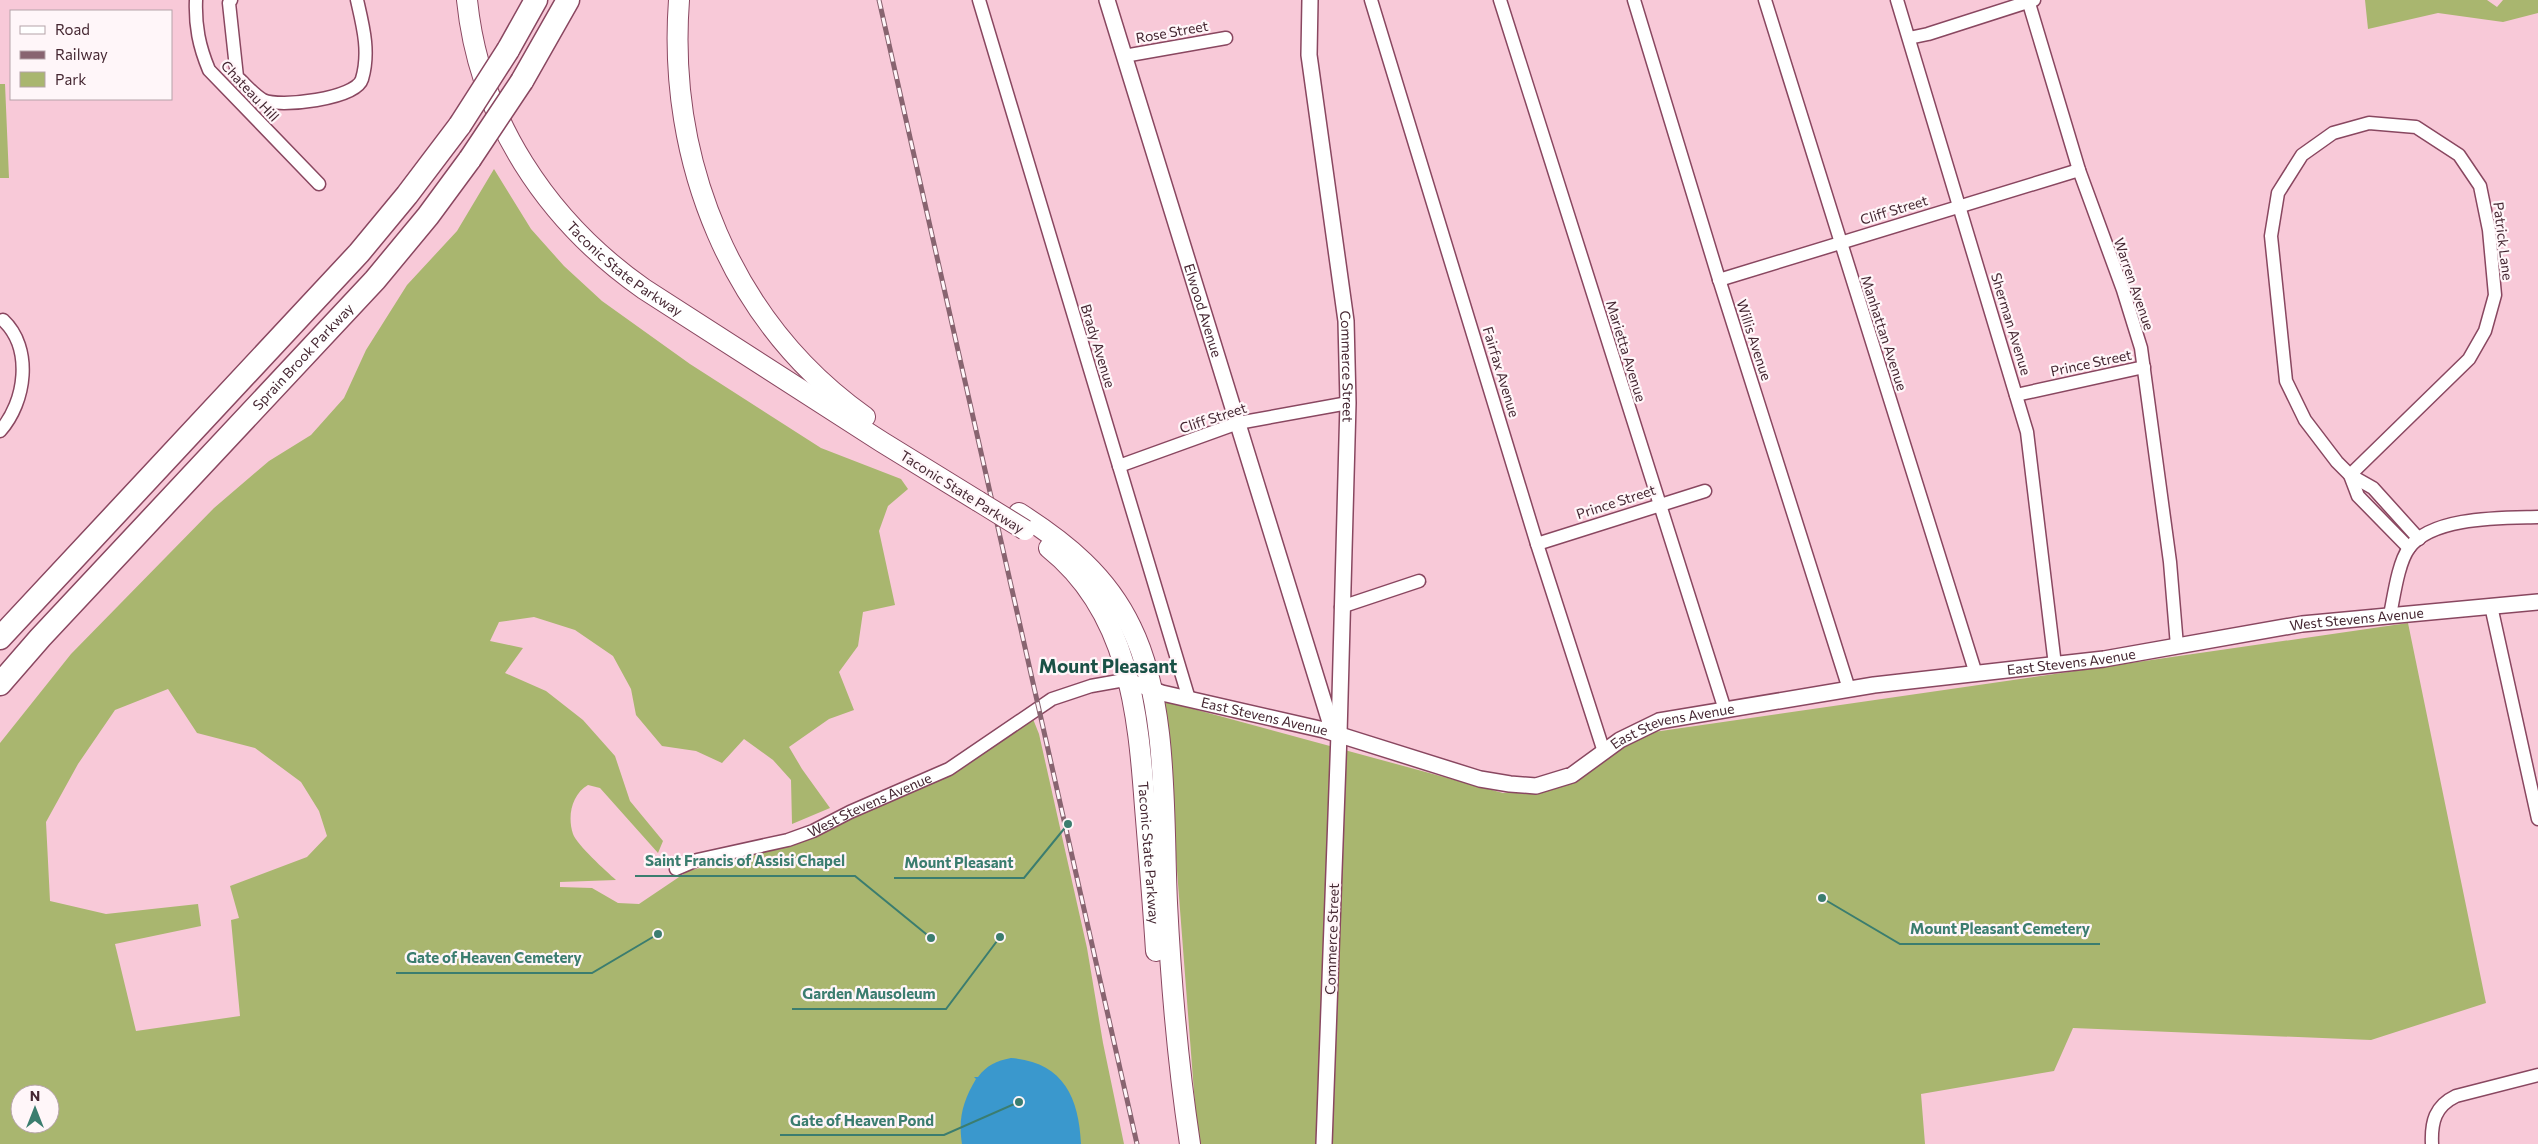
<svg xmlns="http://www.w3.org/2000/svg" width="2538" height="1144" viewBox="0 0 2538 1144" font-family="Commissioner,sans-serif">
	<rect width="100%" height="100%" fill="#f8c9d8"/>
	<path fill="#a9b66f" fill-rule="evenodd" d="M2365,0H2487L2497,7L2503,0H2538V13L2503,22L2438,13L2368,29Z
		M0,84H5L9,178H0Z
		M494,169L531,229L564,266L602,301L690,364L821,448L901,479L908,489L888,506L879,531L895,605L863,612L858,646L839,672L854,710L829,719L789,747L802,769L830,808L792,824L791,780L773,760L744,739L722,763L696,751L662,746L636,715L631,689L613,656L575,630L534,617L499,622L490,641L523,648L505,673L546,691L583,720L615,756L630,801L663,841L658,853L600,788L588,785C572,794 567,816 573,834C577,845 606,871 616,880L560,882V887L592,888L618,903L639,904L688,871L785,847L821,832L1033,719L1039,734L1087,948L1103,1043L1124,1144H0V743L71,654L214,508L269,461L311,435L344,398L366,350L407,285L457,231ZM168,689L197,733L255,748L301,782L319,811L327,836L307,857L230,886L239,918L231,920L240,1016L136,1031L115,944L201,926L198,904L106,914L50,901L46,822L78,764L115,710ZM20,1094H50V1124H20Z
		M2408,623L2486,1003L2371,1040L2073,1028L2054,1071L1921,1094L1925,1144H1198L1164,701L1503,793L1559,787L1647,733Z"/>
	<path fill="#3a98cd" d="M1011,1058C1062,1062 1079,1096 1081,1144H962C958,1118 963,1101 976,1079L974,1077H978C987,1065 996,1061 1011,1058Z"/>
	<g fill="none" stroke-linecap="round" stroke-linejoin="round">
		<g stroke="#894760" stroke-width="15">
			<g id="minor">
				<path d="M196,0C195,26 199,46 209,70L319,184"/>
				<path d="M231,0L229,3L237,77C245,84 254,95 263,100C279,108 356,99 362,79C370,52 363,26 357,0"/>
				<path d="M979,0L1189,699"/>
				<path d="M1371,0L1537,544L1604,752"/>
				<path d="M1500,0L1725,710"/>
				<path d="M1634,0L1718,276L1849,689"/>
				<path d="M1765,0L1976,674"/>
				<path d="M1897,0L2027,432L2055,665"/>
				<path d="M2028,0L2079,170L2123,290L2141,348L2170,562L2177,646"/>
				<path d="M1909,38L1928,34L2034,0"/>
				<path d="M1124,56L1226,38"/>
				<path d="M1719,280L2079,170"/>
				<path d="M2016,395L2144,367"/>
				<path d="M0,431C26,402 33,348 3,320"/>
				<path d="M1119,466L1238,423L1348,403"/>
				<path d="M2350,475L2469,359L2485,331L2495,295L2489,230L2480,186L2459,155L2416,127L2369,123L2333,133L2302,155L2278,193L2271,236L2286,381L2305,420L2337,462L2350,475L2373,488L2419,539"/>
				<path d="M2350,475L2358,496L2409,548"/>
				<path d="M1537,544L1705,491"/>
				<path d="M2491,606L2538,819"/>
				<path d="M1341,607L1419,581"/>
				<path d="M2390,615C2394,596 2398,563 2409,548C2432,516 2503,518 2538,517"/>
				<path id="s1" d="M676,869L697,860L788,840L813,831L850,812L949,769L1052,699L1091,686L1119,681L1131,682"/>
				<path d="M2432,1144C2431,1122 2435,1106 2456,1096L2538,1075"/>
			</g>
		</g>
		<g stroke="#894760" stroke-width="18">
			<g id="tertiary">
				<path id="s2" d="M1107,0L1330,722L1339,734"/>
				<path id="s3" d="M1310,0L1309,55L1346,321L1348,403L1339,734L1324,1144"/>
				<path id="s4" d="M1131,682L1162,693L1324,730L1480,779L1510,784L1536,786L1572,775L1620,740L1659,721L1874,685L2104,659L2302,624L2538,602"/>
			</g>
		</g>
		<g stroke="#894760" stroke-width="22">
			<g id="trunk">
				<path id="s5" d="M467,0C479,119 547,221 644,289L882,442L978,501"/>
				<path d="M679,0C667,161 731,322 865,417"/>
				<path d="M1019,513C1066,543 1107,576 1131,627C1169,704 1163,818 1167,903C1171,984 1178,1064 1190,1144"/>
				<path id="s6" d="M1049,548C1129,612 1138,712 1145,807C1149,855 1153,903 1156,951"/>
			</g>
		</g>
		<g stroke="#894760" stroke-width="25">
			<g id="motorway">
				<path d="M508,50L536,0"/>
				<path d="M522,81L568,0"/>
				<path d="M0,638L359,253L407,195L460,125"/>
				<path id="s7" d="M0,684L40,638L375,280L428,216L470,159"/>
			</g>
		</g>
		<use href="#minor" stroke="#fff" stroke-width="12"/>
		<use href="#tertiary" stroke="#fff" stroke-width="15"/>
		<use href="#trunk" stroke="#fff" stroke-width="20"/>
		<use href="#motorway" stroke="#fff" stroke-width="22"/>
		<g stroke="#886470" stroke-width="5">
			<path id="rail" d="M879,0L1137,1144"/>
		</g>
		<use href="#rail" stroke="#fff6f9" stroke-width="3" stroke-dasharray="9" stroke-linecap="butt"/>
		<g stroke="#894760" stroke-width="22" stroke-linecap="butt">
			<path id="trunk-bridge" d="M978,501L1025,530"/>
		</g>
		<g stroke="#894760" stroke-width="25" stroke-linecap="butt">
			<path id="motorway-bridge" d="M460,125L508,50
				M470,159L522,81"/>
		</g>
		<use href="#trunk-bridge" stroke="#fff" stroke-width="20"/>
		<use href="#motorway-bridge" stroke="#fff" stroke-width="22"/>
	</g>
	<g text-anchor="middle" stroke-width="4.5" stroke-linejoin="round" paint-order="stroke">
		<g font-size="14" fill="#452732" stroke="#fff6f9">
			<text transform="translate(1172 32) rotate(-10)" y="5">Rose Street</text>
			<text transform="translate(250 91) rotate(47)" y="5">Chateau Hill</text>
			<text transform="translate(1894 210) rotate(-17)" y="5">Cliff Street</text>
			<text transform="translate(2503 241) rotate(83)" y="5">Patrick Lane</text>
			<text dy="5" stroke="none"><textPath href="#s5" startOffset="322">Taconic State Parkway</textPath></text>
			<text transform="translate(2134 284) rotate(71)" y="5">Warren Avenue</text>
			<text dy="5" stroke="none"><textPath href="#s2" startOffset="325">Elwood Avenue</textPath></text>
			<text transform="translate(2011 324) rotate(73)" y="5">Sherman Avenue</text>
			<text transform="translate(1884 333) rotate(72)" y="5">Manhattan Avenue</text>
			<text transform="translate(1754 340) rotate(72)" y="5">Willis Avenue</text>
			<text transform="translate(1098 346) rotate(73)" y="5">Brady Avenue</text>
			<text transform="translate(1626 351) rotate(73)" y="5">Marietta Avenue</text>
			<text dy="5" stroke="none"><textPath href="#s7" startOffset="446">Sprain Brook Parkway</textPath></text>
			<text transform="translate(2091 363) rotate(-12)" y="5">Prince Street</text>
			<text dy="5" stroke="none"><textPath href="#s3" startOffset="369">Commerce Street</textPath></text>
			<text transform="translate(1501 372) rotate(73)" y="5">Fairfax Avenue</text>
			<text transform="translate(1213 418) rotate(-18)" y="5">Cliff Street</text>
			<text transform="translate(962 492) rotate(32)" y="5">Taconic State Parkway</text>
			<text transform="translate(1616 502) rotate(-18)" y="5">Prince Street</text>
			<text dy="5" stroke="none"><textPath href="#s4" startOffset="1265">West Stevens Avenue</textPath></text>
			<text dy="5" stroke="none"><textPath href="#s4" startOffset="976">East Stevens Avenue</textPath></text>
			<text dy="5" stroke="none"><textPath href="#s4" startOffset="138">East Stevens Avenue</textPath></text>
			<text dy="5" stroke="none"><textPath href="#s4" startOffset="571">East Stevens Avenue</textPath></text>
			<text dy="5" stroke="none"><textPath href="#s1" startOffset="205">West Stevens Avenue</textPath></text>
			<text dy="5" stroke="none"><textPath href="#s6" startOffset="331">Taconic State Parkway</textPath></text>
			<text transform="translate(1332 939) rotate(-88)" y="5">Commerce Street</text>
		</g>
		<g font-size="19" font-weight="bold" fill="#1a5146" stroke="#fff6f9">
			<text x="1108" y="673">Mount Pleasant</text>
		</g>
	</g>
	<path fill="none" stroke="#3b7d6f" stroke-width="2" d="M931 938L855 876H635M1068 824L1024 878H894M1822 898L1900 944H2100M658 934L592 973H396M1000 937L946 1009H792M1019 1102L944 1135H780"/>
	<g fill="#3b7d6f" stroke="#fff6f9" stroke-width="2">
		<circle cx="931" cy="938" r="5"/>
		<circle cx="1068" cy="824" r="5"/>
		<circle cx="1822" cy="898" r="5"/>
		<circle cx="658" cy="934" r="5"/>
		<circle cx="1000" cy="937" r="5"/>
		<circle cx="1019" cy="1102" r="5"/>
	</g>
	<g font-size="15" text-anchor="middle" font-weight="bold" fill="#3b7d6f" stroke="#fff6f9" stroke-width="4.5" stroke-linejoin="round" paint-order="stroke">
		<text x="745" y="866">Saint Francis of Assisi Chapel</text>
		<text x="959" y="868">Mount Pleasant</text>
		<text x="2000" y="934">Mount Pleasant Cemetery</text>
		<text x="494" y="963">Gate of Heaven Cemetery</text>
		<text x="869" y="999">Garden Mausoleum</text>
		<text x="862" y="1126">Gate of Heaven Pond</text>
	</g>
	<rect x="10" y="10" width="162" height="90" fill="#fff6f9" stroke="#b5a3a9"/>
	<rect x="20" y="26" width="25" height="8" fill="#ffffff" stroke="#b5a3a9"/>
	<text x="55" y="35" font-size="15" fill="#452732">Road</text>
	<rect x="20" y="51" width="25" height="8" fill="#886470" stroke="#b5a3a9"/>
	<text x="55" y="60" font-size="15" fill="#452732">Railway</text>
	<rect x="20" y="72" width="25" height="15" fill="#a9b66f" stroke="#b5a3a9"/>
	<text x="55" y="85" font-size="15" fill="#452732">Park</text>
	<g transform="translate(35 1109)"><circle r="24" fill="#fff6f9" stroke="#b5a3a9"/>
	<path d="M0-4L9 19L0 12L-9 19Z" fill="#3b7d6f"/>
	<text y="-8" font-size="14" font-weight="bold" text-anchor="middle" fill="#452732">N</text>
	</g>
</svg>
